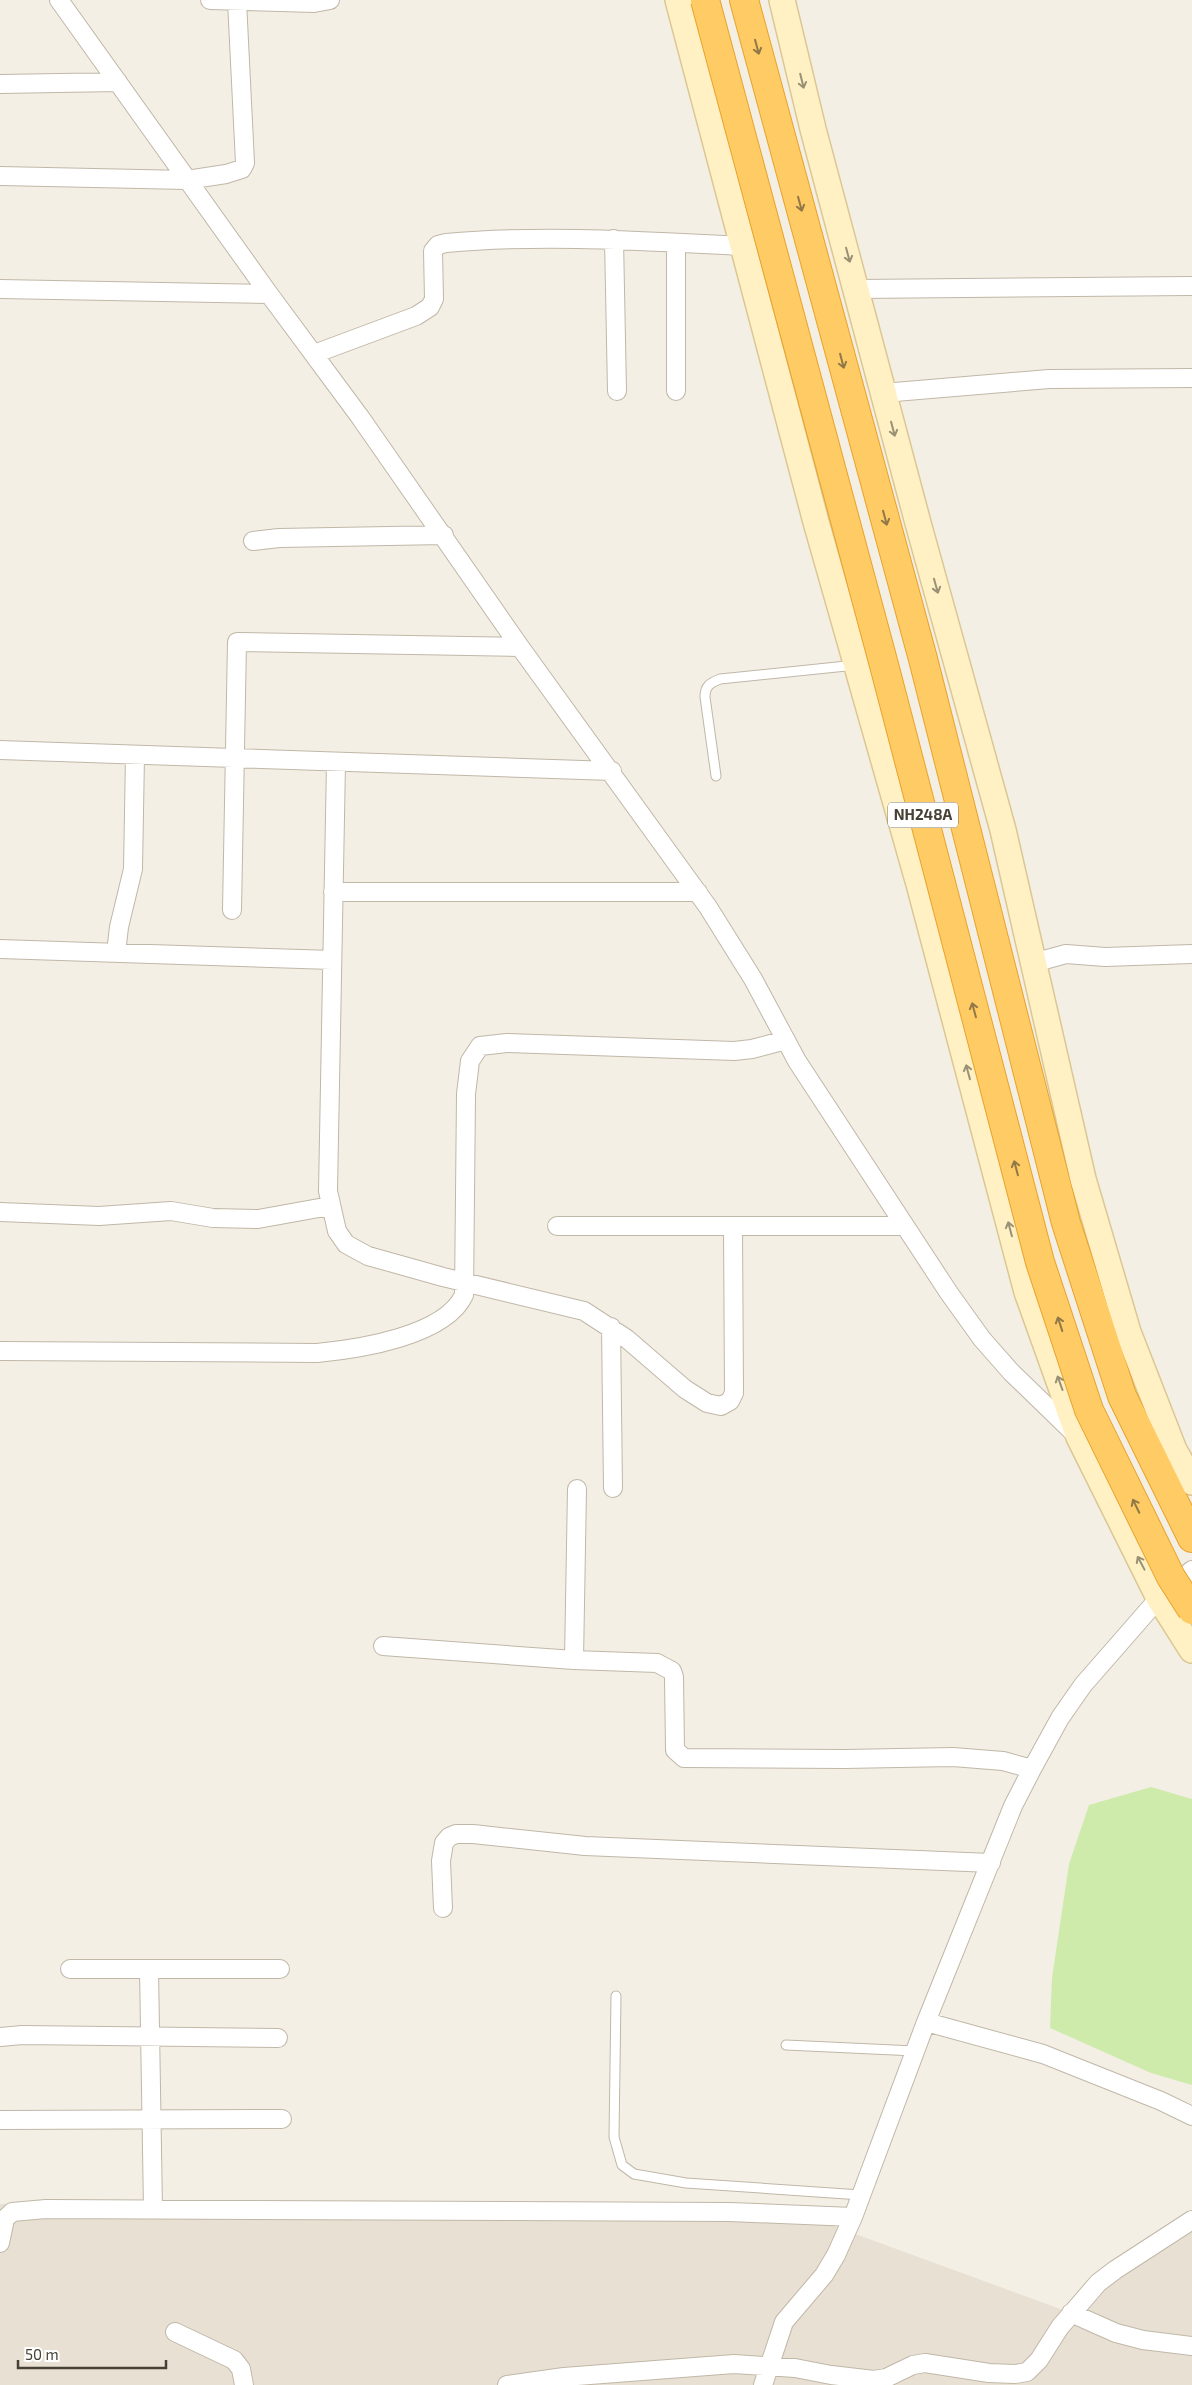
<svg xmlns="http://www.w3.org/2000/svg" width="1192" height="2385" viewBox="0 0 1192 2385" font-family="'Exo 2',sans-serif">
	<rect width="100%" height="100%" fill="#f4efe5"/>
	<path fill="#e8e1d3" d="M0,2204L779,2206L1066,2311L1192,2211V2385H0Z"/>
	<path fill="#ceebab" d="M1151,1787L1192,1799V2085L1151,2073L1050,2028L1052,1978L1069,1864L1089,1805Z"/>
	<g fill="none" stroke-linecap="round" stroke-linejoin="round">
		<g stroke="#c0b7a7" stroke-width="11">
			<path id="lane" d="M716,776L705,697C705,686 710,683 720,679L856,665
				M616,1996L614,2137L622,2165L634,2174L686,2183L861,2195
				M786,2045L915,2051"/>
		</g>
		<g stroke="#c0b7a7" stroke-width="20">
			<path id="street" d="M59,0L269,294L360,417L520,647L708,907L753,979L797,1061L949,1293L982,1339L1011,1372L1075,1434
				M210,0L314,3L330,0
				M0,84L118,82
				M0,176L187,180L226,174L242,169L245,163L237,1
				M614,239L617,391
				M676,243V391
				M0,289L269,294
				M857,289L1192,286
				M314,354L416,316L430,307L434,299L433,251L438,245L446,243C545,234 643,241 743,246
				M883,393L1049,379L1192,378
				M253,541L279,538L444,535
				M0,750L612,771
				M336,763L328,1191L337,1231L346,1244L368,1256L443,1277L584,1311L627,1339L685,1389L707,1403L721,1406L730,1401L734,1393L733,1226
				M333,892H698
				M232,910L237,642L520,647
				M0,949L332,960
				M116,953L119,927L133,869L135,756
				M1033,963L1066,954L1105,957L1192,954
				M0,1212L99,1216L171,1211L213,1218L258,1219L330,1206
				M557,1226H904
				M611,1327L613,1488
				M0,1351L317,1353C359,1349 445,1336 464,1295L466,1094L470,1061L480,1046L507,1043L734,1051L752,1049L786,1040
				M383,1646L574,1660L657,1663L672,1671L674,1677L675,1750L684,1758L844,1759L953,1757L1003,1761L1032,1769
				M574,1660L577,1489
				M443,1908L441,1861L444,1843L449,1837L456,1834H473L585,1846L991,1863
				M70,1969H280
				M149,1969L153,2209
				M926,2022L1043,2054L1161,2101L1192,2116
				M0,2037L22,2035L278,2038
				M0,2120L282,2119
				M0,2243L5,2219L12,2212L46,2209L730,2212L853,2217
				M1071,2313L1116,2333L1143,2340L1192,2346
				M175,2332L234,2360L241,2369L244,2385
				M507,2385L564,2377L734,2364L795,2368L831,2375L874,2380L886,2378L913,2365L925,2363L989,2373L1015,2374L1027,2372L1039,2360L1060,2327L1098,2283L1115,2270L1192,2220
				M763,2385L784,2322L824,2275L836,2255L853,2217L926,2022L1013,1806L1032,1769L1060,1718L1083,1685L1159,1598L1192,1570"/>
		</g>
		<g stroke="#dbc793" stroke-width="28">
			<path id="secondary" d="M678,0L816,522L919,884L1027,1292L1079,1437L1159,1598L1192,1650
				M782,0L813,129L918,523L1003,830L1083,1179L1128,1332L1174,1450L1192,1482"/>
		</g>
		<g stroke="#e9a22a" stroke-width="30">
			<path id="highway" d="M744,0L923,659L1066,1223L1122,1396L1192,1538"/>
		</g>
		<use href="#lane" stroke="#fff" stroke-width="9"/>
		<use href="#street" stroke="#fff" stroke-width="18"/>
		<use href="#secondary" stroke="#fff1c4" stroke-width="25"/>
		<use href="#highway" stroke="#ffcb65" stroke-width="28"/>
		<g stroke="#e9a22a" stroke-width="30" stroke-linecap="butt">
			<path id="highway-bridge" d="M705,0L884,665L1040,1262L1089,1410L1171,1577L1192,1610"/>
		</g>
		<use href="#highway-bridge" stroke="#ffcb65" stroke-width="28"/>
	</g>
	<defs><path id="oneway-shaft" d="M-6 0H5M1.5-3L5.5 0L1.5 3" fill="none" stroke-width="1.6" stroke-linecap="round" stroke-linejoin="round" transform="scale(1.25)"/></defs>
	<g stroke="#917848">
		<use href="#oneway-shaft" transform="translate(757 47) rotate(75)"/>
		<use href="#oneway-shaft" transform="translate(800 204) rotate(75)"/>
		<use href="#oneway-shaft" transform="translate(842 361) rotate(75)"/>
		<use href="#oneway-shaft" transform="translate(885 518) rotate(75)"/>
		<use href="#oneway-shaft" transform="translate(974 1010) rotate(-105)"/>
		<use href="#oneway-shaft" transform="translate(1016 1168) rotate(-105)"/>
		<use href="#oneway-shaft" transform="translate(1060 1324) rotate(-108)"/>
		<use href="#oneway-shaft" transform="translate(1136 1506) rotate(-116)"/>
	</g>
	<g stroke="#9a9075">
		<use href="#oneway-shaft" transform="translate(802 81) rotate(76)"/>
		<use href="#oneway-shaft" transform="translate(848 255) rotate(75)"/>
		<use href="#oneway-shaft" transform="translate(893 429) rotate(75)"/>
		<use href="#oneway-shaft" transform="translate(936 586) rotate(74)"/>
		<use href="#oneway-shaft" transform="translate(968 1072) rotate(-105)"/>
		<use href="#oneway-shaft" transform="translate(1010 1229) rotate(-105)"/>
		<use href="#oneway-shaft" transform="translate(1060 1383) rotate(-110)"/>
		<use href="#oneway-shaft" transform="translate(1141 1563) rotate(-118)"/>
	</g>
	<g text-anchor="middle" stroke-width="4.5" stroke-linejoin="round" paint-order="stroke">
		<rect fill="#fff" stroke="#7e7971" stroke-width="1" x="888" y="802.5" width="70" height="25" rx="4"/>
		<g font-size="15" font-weight="bold" fill="#474034">
			<text x="923" y="820">NH248A</text>
		</g>
	</g>
	<path d="M18 2360v8h148v-8" fill="none" stroke="#474034" stroke-width="2.5"/>
	<text x="25" y="2360" font-size="15" fill="#474034" stroke="#ffffff" stroke-width="4" paint-order="stroke">50 m</text>
</svg>
